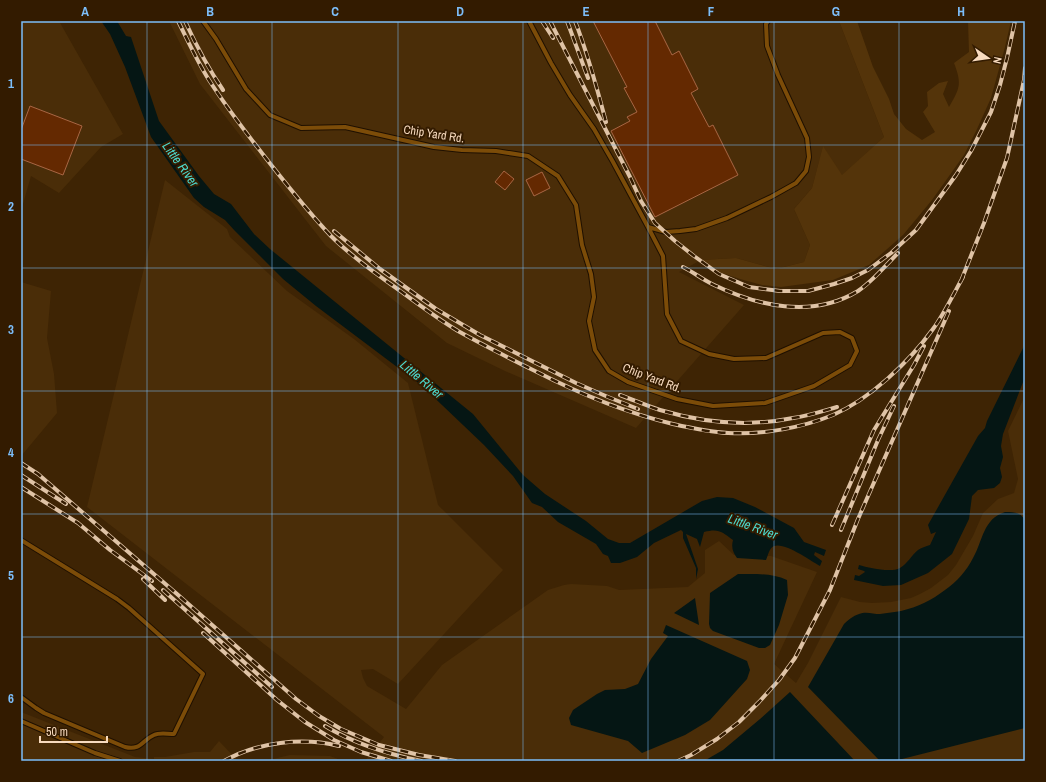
<svg xmlns="http://www.w3.org/2000/svg" width="1046" height="782" viewBox="0 0 1046 782" font-family="'Archivo Narrow',sans-serif">
	<rect width="100%" height="100%" fill="#3e2404"/>
	<path fill="#4a2d08" d="M21,21H59L123,134L101,147L59,193L31,176L21,211Z
		M169,21H839L884,137L842,176L823,147L812,188L794,209L810,245L804,262L776,269L736,258L701,260L679,272L744,305L636,428L505,371L447,343L326,246L200,84Z
		M165,180L227,229L230,237L287,291L354,339L408,383L438,505L503,570L398,684L373,669L361,670L363,678L367,686L406,709L442,665L548,590L564,585L571,584L607,586L619,590L688,587L705,573V550L719,541L734,555L771,556L817,572L774,664L796,683L808,663L841,597L860,602L872,603L891,602L911,598L920,594L931,588L948,575L956,565L973,536L983,513L998,499L1014,493L1018,479L1008,431L1025,396V761H365L384,737L87,507Z
		M21,282L51,291L47,338L54,374L57,413L22,455H21Z
		M21,712L135,757L154,759V757H165L194,752H210L219,741L238,761H21Z
		M290,755L330,756L343,761H264Z"/>
	<path fill="#54340a" d="M839,21H857L873,67L889,99L894,114L906,129L922,140L935,132L923,112L928,106L927,92L939,83L948,81L943,94L949,107C960,88 962,84 954,63L969,52L968,21H1011L1005,47L991,98L977,129L964,155L932,200L903,235L869,265L833,280L781,287L762,285L740,279L722,273L708,267L701,260L736,258L776,269L804,262L810,245L794,209L812,188L823,146L842,175L884,137Z"/>
	<path fill="#051614" d="M101,21H117L126,36L131,37L159,121L199,176L214,194L231,204L254,234L270,249L473,414L523,475L545,494L586,521L608,539L619,543H630L702,501L717,497L733,498L755,507L794,528L804,542L826,550L824,556L815,552L814,555L822,561L820,566C811,561 785,542 774,546C769,548 768,556 766,560L737,558C733,552 731,548 733,540C722,532 719,528 704,532L700,547L697,539L686,534L698,569L696,579V568L683,538V532L681,530L654,543L637,557L620,563H611L608,556L603,554L596,544L558,522L542,507L532,503L513,476L484,445L421,385L316,306L283,279L235,231L225,220L204,207L194,198L151,137L125,67L110,34Z
		M1025,344V377L1003,434L1001,446L1003,457L1000,468L1002,477L1000,483L994,488L978,490L972,496L969,519L952,554L928,573L901,585L883,586L854,580L855,575L859,576L865,572L864,571L858,569L859,565C869,568 891,573 900,568C907,564 912,555 918,550C921,548 926,546 930,545L936,532L931,534L928,525L978,436L985,428L987,421Z
		M1005,512C1014,512 1020,512 1025,520V728L894,761H880L808,687L844,624C848,620 853,616 859,614C866,611 873,614 880,614C887,613 895,612 901,611C918,607 932,600 945,590C957,582 967,570 973,558C983,540 983,519 1005,512Z
		M738,574C755,574 772,573 787,580L788,595L779,625L770,645L765,648H759L713,631L710,628L709,624L710,593Z
		M695,598L699,625L674,613Z
		M666,625L747,661L750,670L747,679L710,720L685,735L642,753L628,741L571,725L569,718L573,710L597,694L605,690L625,689L638,684L651,659L668,636L663,633Z
		M790,692L855,761H704L723,750L760,719Z"/>
	<path fill="#642901" stroke="#a86644" d="M593,21H655L672,55L679,51L698,89L691,93L709,127L713,125L738,175L655,217L611,131L630,121L627,117L637,112L624,88L627,87Z
		M30,106L82,126L63,175L21,159V130Z
		M504,171L514,179L505,190L495,182Z
		M542,172L550,188L534,196L526,180Z"/>
	<g fill="none" stroke-linecap="round" stroke-linejoin="round">
		<g stroke="#1f1001" stroke-width="6">
			<path id="lane" d="M203,21L216,39L246,89L270,115L301,128L345,127L434,147L462,150L496,151L528,156L558,176L576,205L582,245L591,274L594,297L589,321L595,350L609,371L628,382L677,399L713,406L765,403L814,386L850,365L857,351L852,338L840,332L823,333L766,358L734,359L709,354L681,341L667,314L663,256L648,227
				M529,21L551,63L570,95L594,129L613,162L648,227L666,232L680,231L696,229L727,218L771,197L796,183L806,171L809,157L807,138L778,75L767,46L766,24L768,21
				M21,540L117,599L129,608L203,674L174,734C167,734 160,732 154,735C142,740 141,751 125,747L44,713L36,708L21,697
				M21,721L95,753L120,761"/>
		</g>
		<use href="#lane" stroke="#7c4c08" stroke-width="4"/>
		<g stroke="#dfc3a6" stroke-width="4">
			<path id="rail" d="M178,21C188,41 197,61 209,80C228,110 250,138 272,166C291,190 310,214 331,236C352,257 376,274 399,290C418,304 438,319 458,331C483,345 509,358 535,371C580,394 623,412 673,424C691,428 709,432 728,433C762,435 801,428 833,415C870,399 909,362 933,329C944,314 954,293 963,277
				M185,21C196,45 208,68 223,90
				M542,21L553,38
				M550,21L630,177L641,201L655,223L675,241L694,256L719,274L749,287L780,291H808L834,284L852,278L868,270L891,253L916,230L956,175L971,151L991,112L1000,85L1007,58L1015,21
				M567,21L588,78
				M575,21C588,54 597,88 606,122
				M334,231L380,269L436,309L480,335L576,383L608,397L638,409
				M683,267C693,272 702,279 712,284C757,306 812,319 858,291C873,281 885,266 898,253
				M961,281L984,223L1007,158L1024,80L1025,68
				M620,395C634,400 647,406 660,410C704,423 749,427 793,418C808,416 823,411 837,407
				M21,463L38,474L177,594L296,699L319,716L341,729L379,745L419,755L455,761
				M21,475L66,504
				M21,487L78,523L110,550L152,581
				M832,525L874,430L914,365L924,346
				M841,530L878,440L894,406
				M143,579L165,600
				M163,590L272,687
				M203,633L277,700L305,722L334,740L361,752L391,761
				M325,726C355,744 387,754 421,761
				M224,761C258,742 302,737 339,746
				M678,761L691,755L717,739L739,722L759,702L779,680L795,658L830,590L858,519L949,311"/>
		</g>
		<use href="#rail" stroke="#331b00" stroke-width="2.5" stroke-dasharray="8" stroke-linecap="butt"/>
	</g>
	<path fill="none" stroke="#7dbef9" stroke-width="1" stroke-opacity="0.55" d="M147,21V761M272,21V761M398,21V761M523,21V761M648,21V761M774,21V761M899,21V761M21,145H1025M21,268H1025M21,391H1025M21,514H1025M21,637H1025"/>
	<g text-anchor="middle" stroke-width="4" stroke-linejoin="round" paint-order="stroke">
		<g font-size="12" fill="#f8dbbf" stroke="#331b00">
			<text transform="translate(434 134) rotate(9)" y="4">Chip Yard Rd.</text>
			<text transform="translate(652 378) rotate(21)" y="4">Chip Yard Rd.</text>
		</g>
		<g font-size="13" font-style="italic" fill="#4ddace" stroke="#331b00">
			<text transform="translate(181 164) rotate(54)" y="5">Little River</text>
			<text transform="translate(422 379) rotate(40)" y="5">Little River</text>
			<text transform="translate(753 526) rotate(20)" y="5">Little River</text>
		</g>
	</g>
	<rect width="1046" height="782" fill="none" stroke="#331b00" stroke-width="44"/>
	<g transform="translate(988 58) rotate(103)" stroke="#331b00" stroke-width="3" paint-order="stroke">
	<path d="M0-3L7 15L0 10L-7 15Z" fill="#f8dbbf"/>
	<text y="-6" font-size="11" font-weight="bold" text-anchor="middle" fill="#f8dbbf">N</text>
	</g>
	<path d="M40 736v6h67v-6" fill="none" stroke="#f8dbbf" stroke-width="2"/>
	<text x="46" y="736" font-size="12" fill="#f8dbbf" stroke="#331b00" stroke-width="3" paint-order="stroke">50 m</text>
	<rect x="22" y="22" width="1002" height="738" fill="none" stroke="#7dbef9" stroke-width="1.5"/>
	<g font-size="13" text-anchor="middle" font-weight="bold" fill="#7dbef9">
		<text x="85" y="16">A</text>
		<text x="210" y="16">B</text>
		<text x="335" y="16">C</text>
		<text x="460" y="16">D</text>
		<text x="586" y="16">E</text>
		<text x="711" y="16">F</text>
		<text x="836" y="16">G</text>
		<text x="961" y="16">H</text>
		<text x="11" y="88">1</text>
		<text x="11" y="211">2</text>
		<text x="11" y="334">3</text>
		<text x="11" y="457">4</text>
		<text x="11" y="580">5</text>
		<text x="11" y="703">6</text>
	</g>
</svg>
